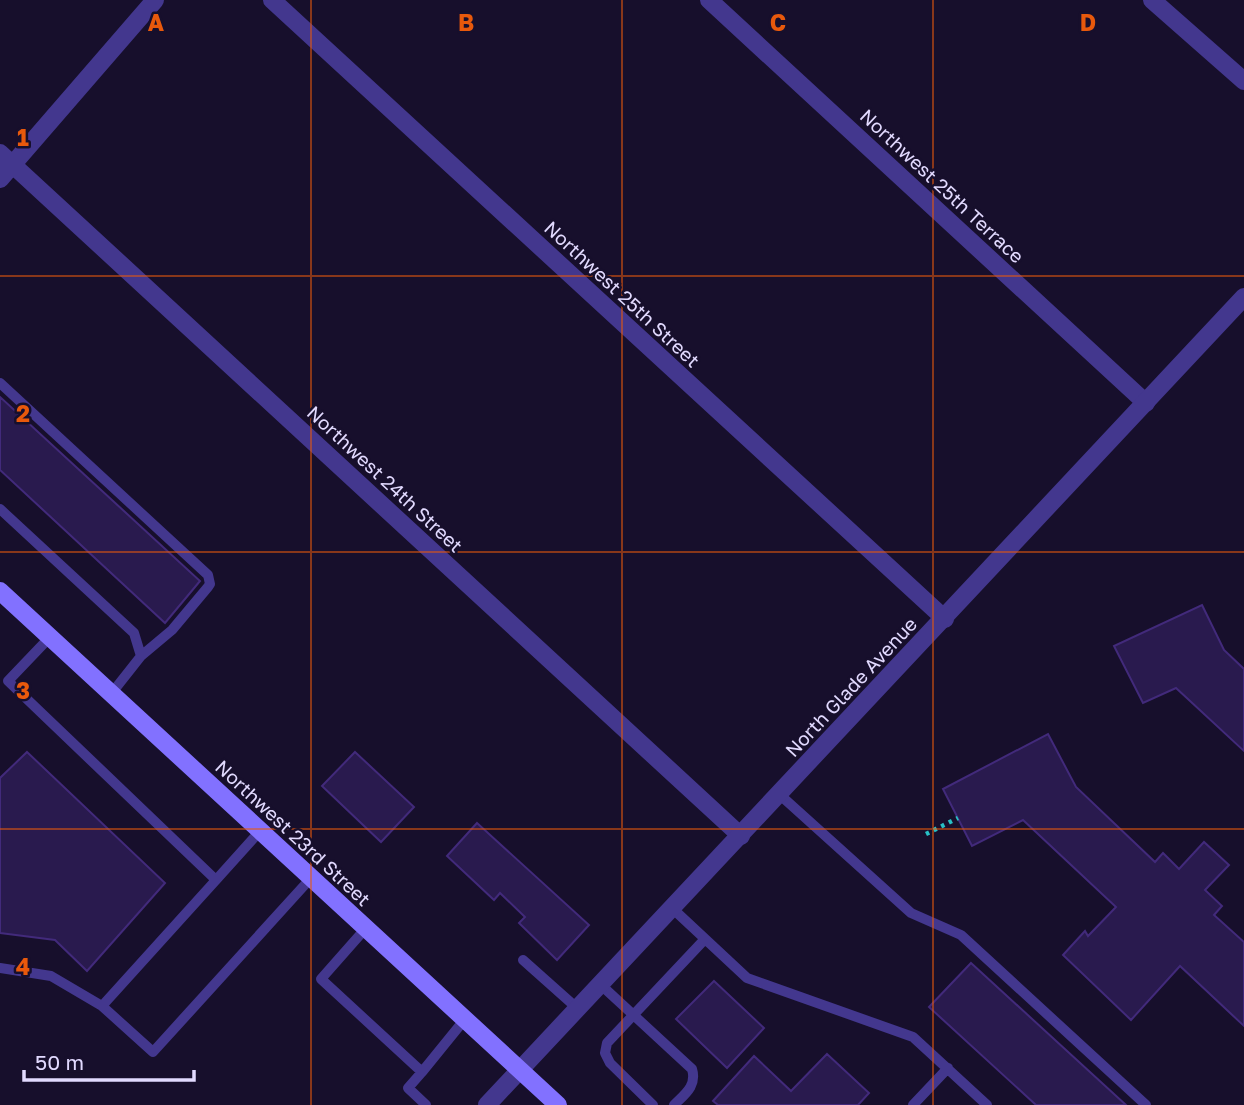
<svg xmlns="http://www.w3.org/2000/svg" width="1244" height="1105" viewBox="0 0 1244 1105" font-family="'Golos Text',sans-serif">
	<rect width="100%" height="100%" fill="#170f2c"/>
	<path fill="#291a4e" stroke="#422a7b" stroke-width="2" d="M0,397L200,581L165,623L0,470Z
		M1202,605L1224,650L1244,669V751L1176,688L1143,703L1114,646Z
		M1048,734L1076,787L1155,862L1163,853L1179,869L1204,842L1229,865L1205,890L1222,906L1214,915L1244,942V1026L1180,966L1131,1020L1063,955L1085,931L1088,936L1116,907L1023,820L972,846L943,789Z
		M27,752L165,883L87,971L55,940L0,933V778Z
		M355,752L414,807L381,842L322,786Z
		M477,823L589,925L557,960L519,923L525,917L500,893L494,900L447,856Z
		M971,963L1126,1105H1036L929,1007Z
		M714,981L764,1028L727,1068L676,1019Z
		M827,1054L869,1093L858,1105H718L713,1101L754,1056L791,1091Z"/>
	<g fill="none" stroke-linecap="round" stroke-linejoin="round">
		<path stroke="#28c0c5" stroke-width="4.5" stroke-dasharray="3.5 5" stroke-linecap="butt" d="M926,834L958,818"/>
		<path stroke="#43378e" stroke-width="10" d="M0,383L208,575L210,584L208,587L172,630L141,656
			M0,509L134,633L141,656L111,694
			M50,637L8,681L216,880L260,831
			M779,794L911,913L961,935L1146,1105
			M672,908L747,978L913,1037L987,1105
			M366,928L321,979L422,1072L465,1019
			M523,960L578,1009
			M0,968L51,976L102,1006L153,1052L311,878
			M601,985L692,1069C697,1086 685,1094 674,1105
			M102,1006L216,880
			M422,1072L408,1088L426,1105
			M653,1105L610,1063L605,1053L607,1043L705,939
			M913,1105L948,1068"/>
		<path stroke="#43378e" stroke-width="18" d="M272,0L945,619
			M709,0L1146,403
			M1152,0L1244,81
			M0,153L741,836
			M0,179L155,0"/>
		<path stroke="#43378e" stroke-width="18" d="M487,1105L1244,297"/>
		<path stroke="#8271ff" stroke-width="18" d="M0,591L558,1105"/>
	</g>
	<path fill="none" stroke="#e8590c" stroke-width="2" stroke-opacity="0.55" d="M311,0V1105M622,0V1105M933,0V1105M0,276H1244M0,552H1244M0,829H1244"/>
	<g text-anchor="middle" stroke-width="5" stroke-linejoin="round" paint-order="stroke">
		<g font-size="19" fill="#e2daff" stroke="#170f2c">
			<text transform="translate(942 186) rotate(43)" y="7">Northwest 25th Terrace</text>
			<text transform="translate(622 294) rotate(43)" y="7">Northwest 25th Street</text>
			<text transform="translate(385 479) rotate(43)" y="7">Northwest 24th Street</text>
			<text transform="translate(851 687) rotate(-47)" y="7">North Glade Avenue</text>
			<text transform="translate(293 833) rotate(43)" y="7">Northwest 23rd Street</text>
		</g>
	</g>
	<g font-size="23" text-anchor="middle" font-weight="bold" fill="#e8590c" stroke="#170f2c" stroke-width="5" stroke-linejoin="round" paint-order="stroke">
		<text x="156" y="31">A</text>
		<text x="466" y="31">B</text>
		<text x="778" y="31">C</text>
		<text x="1088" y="31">D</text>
		<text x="23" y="146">1</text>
		<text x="23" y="422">2</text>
		<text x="23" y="699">3</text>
		<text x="23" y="975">4</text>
	</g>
	<path d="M24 1070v10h170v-10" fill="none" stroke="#e2daff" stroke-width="3.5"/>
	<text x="35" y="1070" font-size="21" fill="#e2daff" stroke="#170f2c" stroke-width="5" paint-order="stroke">50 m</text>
</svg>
